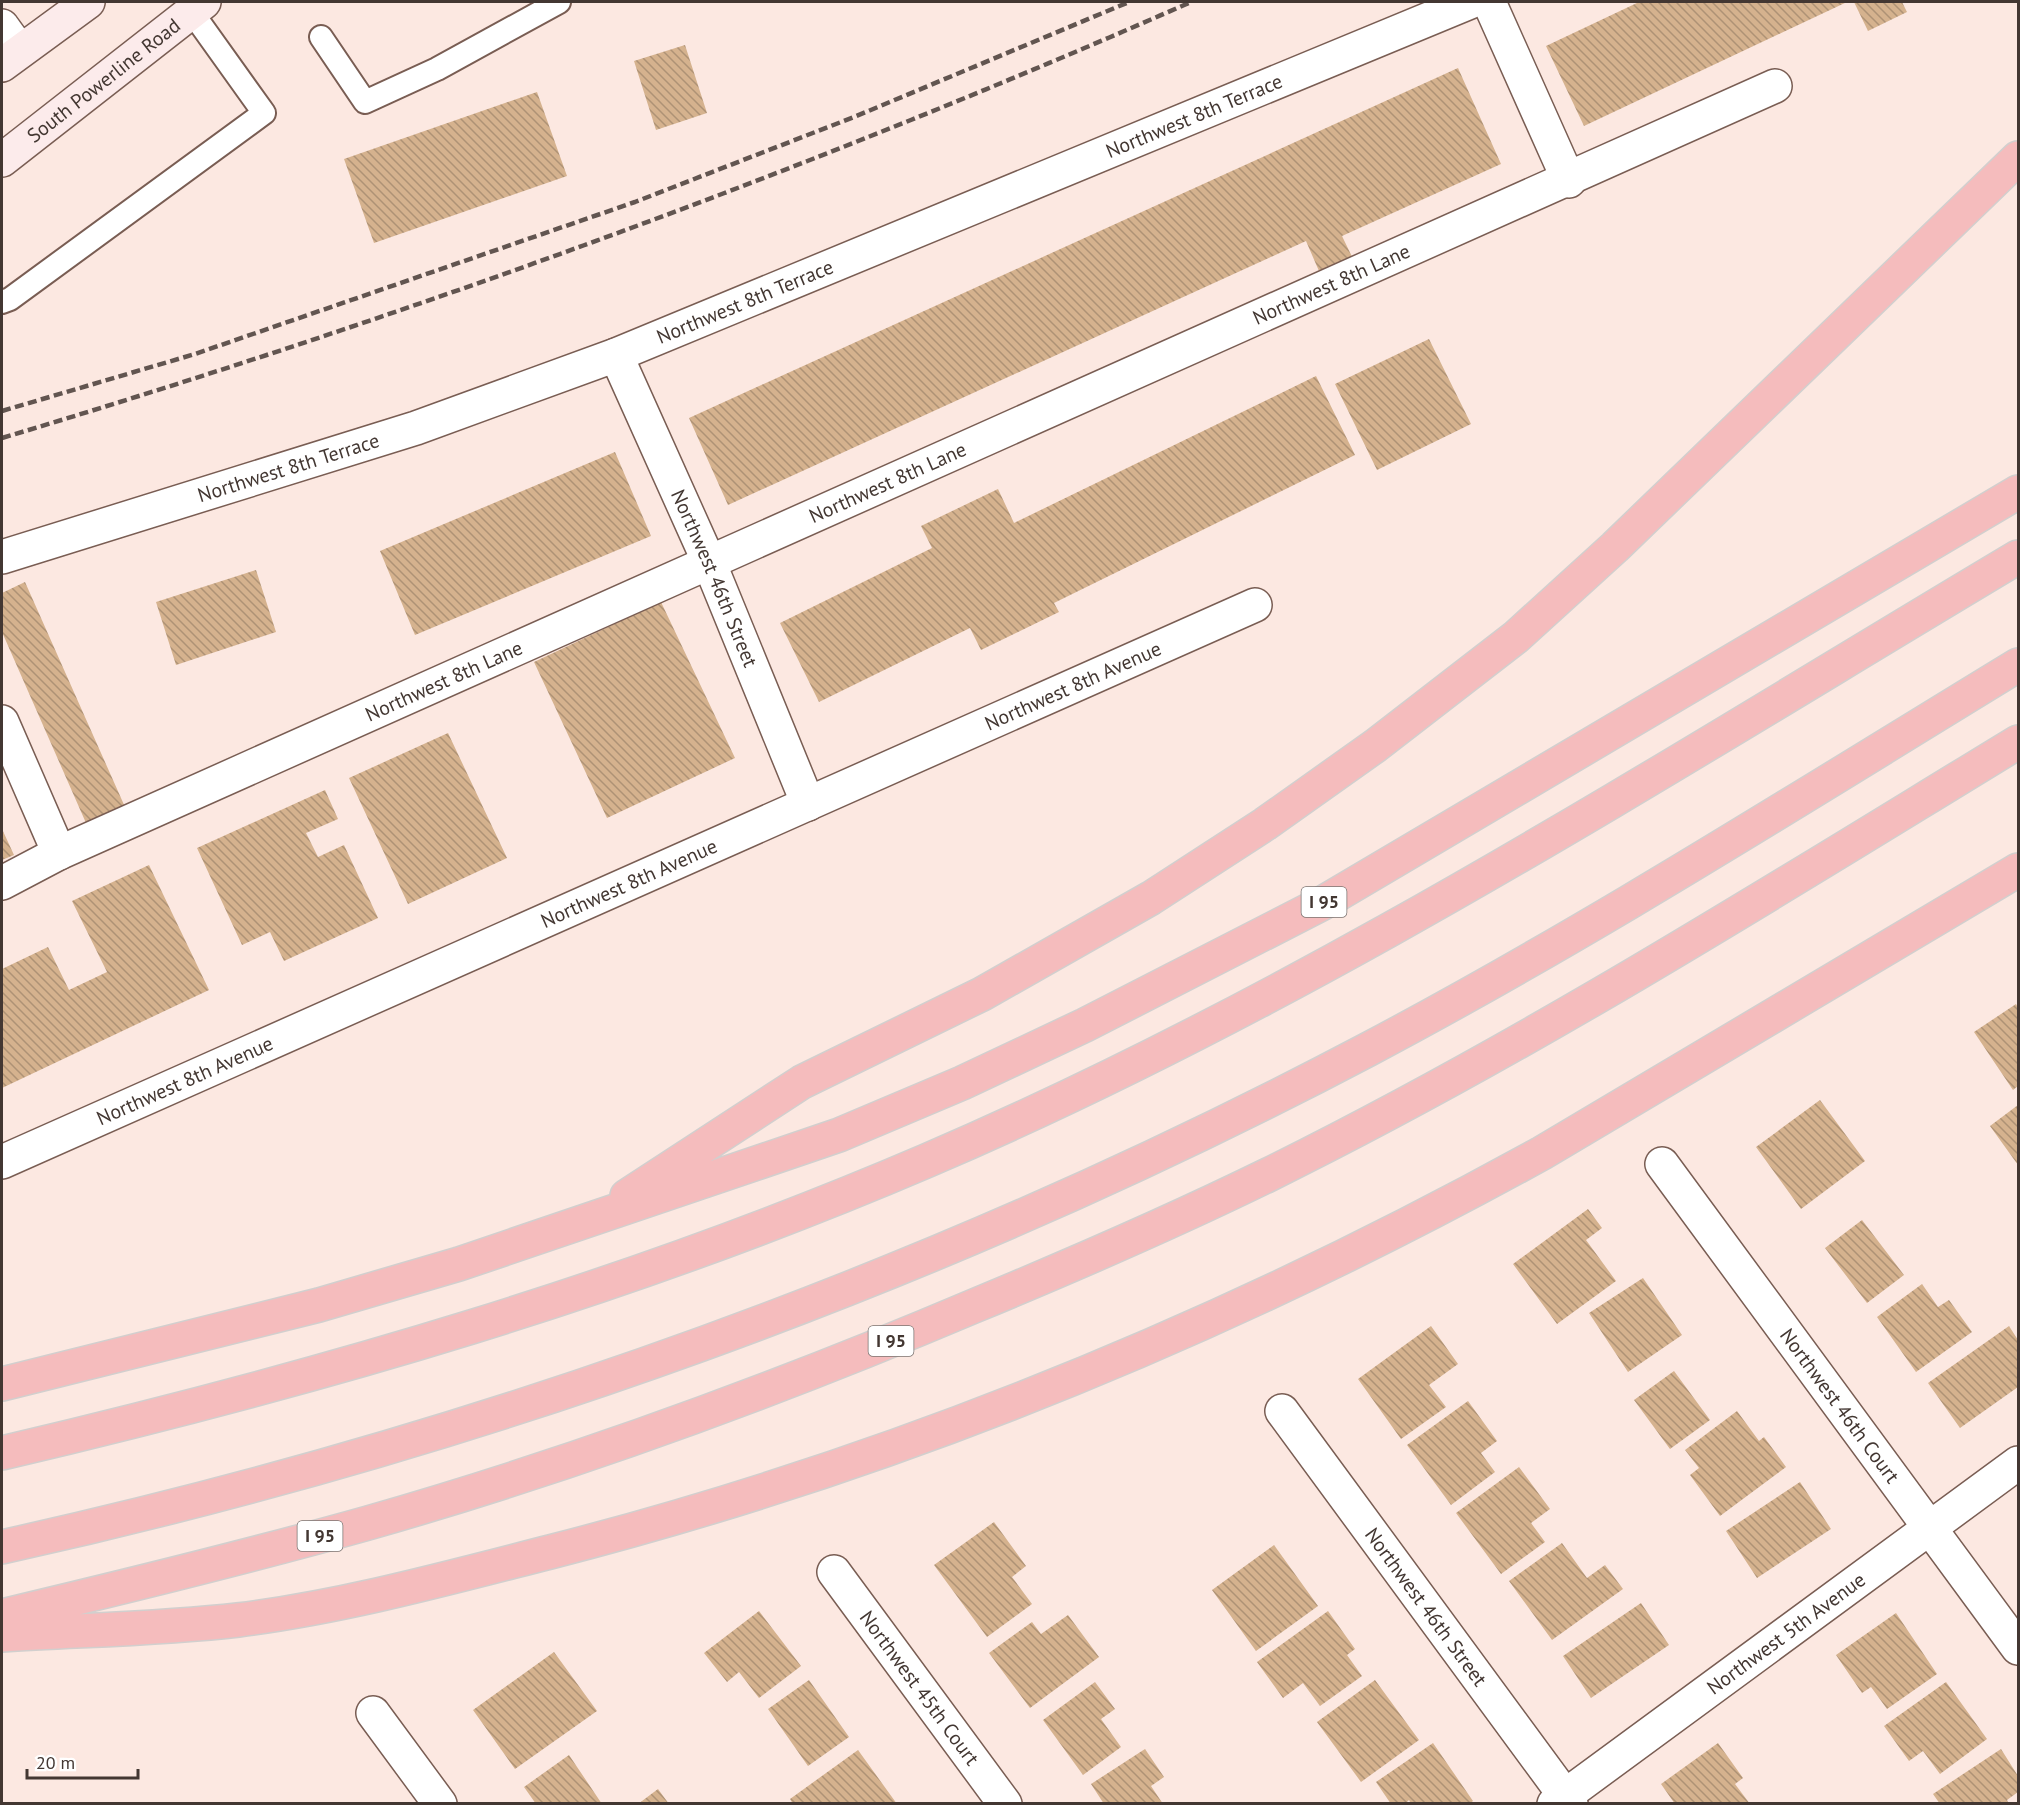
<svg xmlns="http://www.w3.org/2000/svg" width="2020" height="1805" viewBox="0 0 2020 1805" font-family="'PT Sans',sans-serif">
	<defs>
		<pattern id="building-back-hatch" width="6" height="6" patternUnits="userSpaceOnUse" patternTransform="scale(1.5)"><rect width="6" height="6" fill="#d5b28e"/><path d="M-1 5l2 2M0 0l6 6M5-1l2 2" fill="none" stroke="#ae9275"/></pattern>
	</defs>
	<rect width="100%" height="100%" fill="#fce8e1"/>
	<path fill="url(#building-back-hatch)" d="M1639,2H1847L1584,126L1546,46Z
		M1854,2H1902L1907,12L1868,31Z
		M685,45L707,113L656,130L634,61Z
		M1458,68L1501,164L1342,236L1355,263L1322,278L1306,241L728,505L689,418Z
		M537,92L567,176L374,243L344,159Z
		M1429,339L1471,424L1377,470L1335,384Z
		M1316,376L1355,455L1054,603L1059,612L981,650L970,628L819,702L780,623L932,548L921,526L998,489L1014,523Z
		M615,452L651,536L415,635L380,551Z
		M256,570L276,632L176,665L156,602Z
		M25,582L125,807L86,823L2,632V593Z
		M661,602L735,758L607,818L534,662Z
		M448,733L507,858L408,904L349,778Z
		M325,790L338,819L306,833L318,857L344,845L378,918L284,961L270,932L242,945L197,848Z
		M2,829L14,855L2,860Z
		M149,865L209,990L2,1088V969L48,947L69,990L107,972L72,901Z
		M2016,1004L2018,1008V1086L2013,1090L1974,1032Z
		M1820,1100L1865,1161L1801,1209L1756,1147Z
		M2018,1105V1165L1990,1126Z
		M1588,1209L1602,1228L1586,1240L1616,1281L1557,1324L1513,1264Z
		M1862,1220L1904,1275L1867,1303L1825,1248Z
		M1643,1278L1682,1335L1628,1372L1589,1313Z
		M1922,1284L1938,1307L1949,1300L1972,1332L1916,1372L1877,1317Z
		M1431,1326L1458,1364L1429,1385L1446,1407L1401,1439L1358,1379Z
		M2009,1326L2018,1340V1387L1960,1428L1928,1383Z
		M1674,1371L1710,1420L1670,1449L1634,1400Z
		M1468,1401L1497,1441L1481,1453L1495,1472L1451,1505L1407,1445Z
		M1737,1411L1759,1441L1764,1437L1786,1467L1720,1516L1690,1475L1699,1468L1685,1450Z
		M1519,1467L1550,1509L1531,1523L1545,1542L1501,1574L1456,1513Z
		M1800,1482L1831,1529L1757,1578L1726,1531Z
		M994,1522L1026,1566L1012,1577L1032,1604L987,1637L934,1565Z
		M1562,1543L1587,1578L1605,1565L1623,1589L1552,1640L1509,1581Z
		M1274,1545L1318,1606L1256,1651L1212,1590Z
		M1641,1603L1669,1645L1591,1698L1563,1656Z
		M759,1611L801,1666L759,1698L739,1672L727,1682L704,1653Z
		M1328,1611L1355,1649L1347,1655L1362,1676L1320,1706L1303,1683L1283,1698L1257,1662Z
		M1896,1613L1937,1674L1887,1709L1871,1687L1862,1693L1836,1655Z
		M1068,1615L1099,1657L1030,1708L989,1653L1032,1622L1041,1634Z
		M554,1652L597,1711L515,1769L473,1710Z
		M809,1680L849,1737L808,1766L768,1709Z
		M1375,1680L1419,1740L1361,1782L1317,1722Z
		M1095,1682L1115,1709L1101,1719L1121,1747L1083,1775L1043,1720Z
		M1946,1682L1987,1739L1940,1774L1923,1751L1909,1761L1884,1726Z
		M1433,1743L1473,1801L1469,1804H1411L1409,1800L1405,1804H1391L1376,1782Z
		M1718,1743L1743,1778L1735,1784L1750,1804H1675L1661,1784Z
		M1145,1749L1164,1777L1151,1786L1163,1804H1104L1091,1784Z
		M2001,1749L2018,1776V1792L2007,1800L2009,1804H1940L1933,1794Z
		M858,1750L897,1804H793L790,1799Z
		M569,1755L602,1804H536L524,1787Z
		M658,1789L669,1804H638Z"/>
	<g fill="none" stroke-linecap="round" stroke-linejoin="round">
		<g stroke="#795d53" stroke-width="26">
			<path id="lane" d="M321,37L365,102L437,69L559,2
				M2,302L10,299L264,113L191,11"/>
		</g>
		<g stroke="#795d53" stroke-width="36">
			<g id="street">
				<path d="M1489,2L1569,181"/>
				<path d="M2,26L20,51"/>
				<path id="s1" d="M616,355L709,562L808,804"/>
				<path id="s2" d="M2,557L416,428L616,355L1470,2"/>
				<path d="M2,722L59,853"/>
				<path id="s3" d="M2,883L59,853L1775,86"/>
				<path id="s4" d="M2,1162L1255,605"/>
				<path id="s5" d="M1662,1164L2018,1648"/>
				<path id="s6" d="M1282,1411L1571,1804"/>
				<path id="s7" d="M834,1572L1005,1804"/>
				<path d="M373,1713L440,1804"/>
				<path id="s8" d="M1554,1804L2018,1463"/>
			</g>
		</g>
		<g stroke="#795d53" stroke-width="36">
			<g id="secondary">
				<path d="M2,65L88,2"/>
				<path id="s9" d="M2,160L204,2"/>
			</g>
		</g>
		<g stroke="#d2cfce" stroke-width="36">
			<path id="highway" d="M627,1196L802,1082L982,994L1151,898L1265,824L1375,746L1516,637L1615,547L2018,158
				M2,1384L319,1305L459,1264L839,1135L962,1083L1085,1025L1321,904L2018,492
				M2,1453C320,1378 625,1290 926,1161C1309,997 1661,770 2018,557
				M2,1547C476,1442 937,1277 1367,1050C1590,932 1803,796 2018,665
				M2,1616C124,1587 247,1557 368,1523C574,1464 776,1390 974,1306C1073,1265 1172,1222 1268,1175C1527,1047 1772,892 2018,742
				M2,1635C79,1630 162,1629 238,1620C343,1607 448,1578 550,1552C897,1463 1229,1326 1542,1153L2018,870"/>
		</g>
		<use href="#lane" stroke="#fff" stroke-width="22"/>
		<use href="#street" stroke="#fff" stroke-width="33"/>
		<use href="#secondary" stroke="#fcebeb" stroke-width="33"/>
		<use href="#highway" stroke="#f5bcbd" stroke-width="33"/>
		<path stroke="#625550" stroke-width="4.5" stroke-dasharray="9 4.5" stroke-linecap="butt" d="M2,411L195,354L635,202L854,117L1129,2
			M2,438C406,317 804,172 1191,2"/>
	</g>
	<g text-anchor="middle" stroke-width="4.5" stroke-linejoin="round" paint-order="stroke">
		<g fill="#fff" stroke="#7b7370" stroke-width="1.5">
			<rect x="1301.5" y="887" width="45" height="30" rx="4.5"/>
			<rect x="868.5" y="1326" width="45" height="30" rx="4.5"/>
			<rect x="297.5" y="1521" width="45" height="30" rx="4.5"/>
		</g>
		<g font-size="18" font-weight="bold" fill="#433732">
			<text x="1324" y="908">I 95</text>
			<text x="891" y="1347">I 95</text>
			<text x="320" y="1542">I 95</text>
		</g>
		<g font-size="20" fill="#433732" stroke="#fff">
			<text dy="7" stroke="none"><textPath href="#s9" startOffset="129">South Powerline Road</textPath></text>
			<text dy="7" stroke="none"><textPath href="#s2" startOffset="1272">Northwest 8th Terrace</textPath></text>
			<text dy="7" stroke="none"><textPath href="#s3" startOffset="1458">Northwest 8th Lane</textPath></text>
			<text dy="7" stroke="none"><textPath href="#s2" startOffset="786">Northwest 8th Terrace</textPath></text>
			<text dy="7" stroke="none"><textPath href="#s2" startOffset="300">Northwest 8th Terrace</textPath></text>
			<text dy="7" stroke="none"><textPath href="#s3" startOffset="972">Northwest 8th Lane</textPath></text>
			<text dy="7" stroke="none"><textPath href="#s1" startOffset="244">Northwest 46th Street</textPath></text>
			<text dy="7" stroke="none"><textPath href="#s3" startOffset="486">Northwest 8th Lane</textPath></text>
			<text dy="7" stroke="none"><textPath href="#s4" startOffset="1172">Northwest 8th Avenue</textPath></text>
			<text dy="7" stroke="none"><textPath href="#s4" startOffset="686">Northwest 8th Avenue</textPath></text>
			<text dy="7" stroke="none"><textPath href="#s4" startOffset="200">Northwest 8th Avenue</textPath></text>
			<text dy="7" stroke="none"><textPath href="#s5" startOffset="300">Northwest 46th Court</textPath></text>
			<text dy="7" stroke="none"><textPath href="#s6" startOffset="243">Northwest 46th Street</textPath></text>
			<text dy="7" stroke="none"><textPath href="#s8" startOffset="288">Northwest 5th Avenue</textPath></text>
			<text dy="7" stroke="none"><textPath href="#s7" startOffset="144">Northwest 45th Court</textPath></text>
		</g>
	</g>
	<rect width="2020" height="1805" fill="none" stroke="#433732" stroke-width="6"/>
	<path d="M27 1769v9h111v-9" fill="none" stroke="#433732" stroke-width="3"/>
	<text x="36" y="1769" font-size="18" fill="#433732" stroke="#ffffff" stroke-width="4.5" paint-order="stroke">20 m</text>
</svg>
